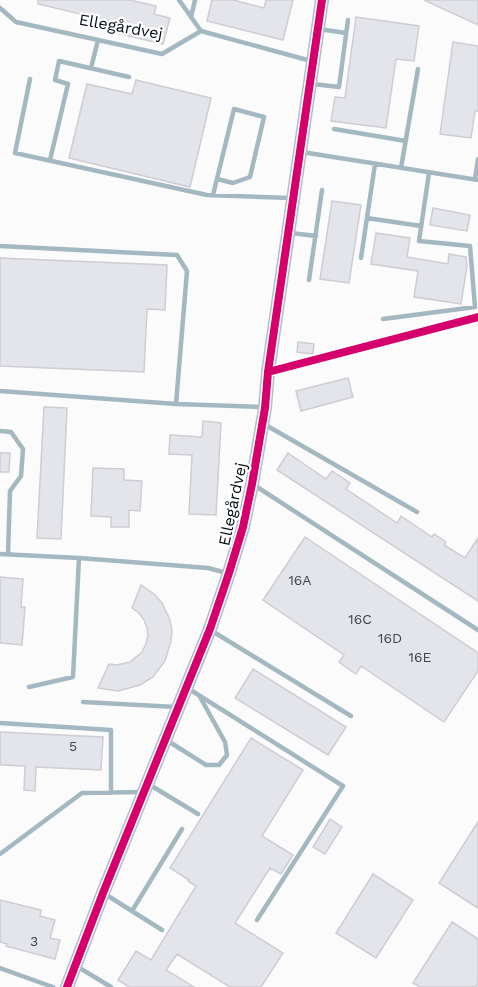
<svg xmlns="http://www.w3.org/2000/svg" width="478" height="987" viewBox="0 0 478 987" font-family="'Work Sans',sans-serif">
	<rect width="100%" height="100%" fill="#fbfbfb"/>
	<path fill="#e4e4eb" stroke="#cdcdd3" stroke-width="1.5" d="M38,0H130L156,6L154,14L170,18L163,44L108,31L110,21L38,4Z
		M212,0H237V1L264,8L266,0H293L283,40L207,21Z
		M424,0H478V25Z
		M356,17L419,26L414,61L396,59L386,128L331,121L335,97L345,98Z
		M453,42L478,46V111H475L471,138L440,134Z
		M136,80L211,98L190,187L69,158L87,84L132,94Z
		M332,201L361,205L349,283L320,279Z
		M433,208L470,215L467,231L430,225Z
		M376,233L410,238L407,257L448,264L449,254L466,257L467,266L461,304L414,297L418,271L371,264Z
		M0,258L167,265L165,310L147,309L144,372L0,366Z
		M298,342L314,344L313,354L297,352Z
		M348,378L353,397L301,411L296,391Z
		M44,407L67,408L61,539L37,538Z
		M203,421L221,423L216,515L189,514L192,455L169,454L170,435L202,437Z
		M0,453H10L9,472H0Z
		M288,453L326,479L332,471L350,483L346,489L397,523L401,516L432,537L434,534L446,542L444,545L465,558L478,538V601L277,470Z
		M93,468L124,469V480L142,481L140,511L129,510V527H111V517L91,516Z
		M305,537L478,653V671L444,722L361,666L356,674L344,666L339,662L344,655L263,600Z
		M0,577L23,579L21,607H25L22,645L0,643Z
		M141,585L154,594L162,603L170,620L172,631L171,641L165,661L153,677L140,685L118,691L98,688L109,664L117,665L130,662L142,652L146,644L148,635L147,628L144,620L139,613L132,608Z
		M253,669L346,727L328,755L235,698Z
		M0,732L103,737L101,770L36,767L35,791L24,790L25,766L0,765Z
		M251,738L303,770L262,836L293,855L281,874L270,868L235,923L283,953L261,987H230L177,954L166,970L194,987H129L118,980L136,951L151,960L196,886L188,881L189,880L170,868Z
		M330,819L342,827L325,854L313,847Z
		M478,822V908L439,883Z
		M373,874L413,900L376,958L336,933Z
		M0,900L41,910L40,916L55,920L50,938L60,940L55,959L6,946L7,944L0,942Z
		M452,922L478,939V983L476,987H420L413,983Z"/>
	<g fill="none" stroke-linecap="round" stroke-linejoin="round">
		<path stroke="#a3b8c0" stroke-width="4.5" d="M179,0L201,31L311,61
			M0,8L16,22L162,54L201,31
			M191,17L195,0
			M319,29L346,33
			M91,68L98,40
			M30,79L15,153L207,195L291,198
			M313,84L339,87L348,20
			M334,129L406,141
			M302,152L478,180
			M50,160L68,84L55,80L59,61L129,77
			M401,168L418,69
			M475,179L478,159
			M213,195L234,109L264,117L250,177L233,183L217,179
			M367,218L421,226
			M291,233L316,236
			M0,246L177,255L187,271L176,404
			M361,258L375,164
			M309,280L322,190
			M383,319L475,307L470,246L419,241L429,173
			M0,391L176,404L262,407
			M264,424L417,512
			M0,431L11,432L23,449L21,476L10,491L8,554
			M254,485L478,630
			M0,554L79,558L208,568L227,573
			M212,631L351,716
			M29,687L73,677L79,558
			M189,689L343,786L257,920
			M83,702L176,707
			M0,723L111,730V793
			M168,741L206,765H219L227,755L225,742L200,697
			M150,785L198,814
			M0,854L82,793L141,792
			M105,894L162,930
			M132,911L182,829
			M78,967L111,987
			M0,968L53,987"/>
		<path stroke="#afc0c7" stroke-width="14" d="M67,987L103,893L210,629L229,573L243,527L252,484L265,408L268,372L322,0"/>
		<g stroke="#fff" stroke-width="11">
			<path id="cycleway" d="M268,372L478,317
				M67,987L103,893L210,629L229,573L243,527L252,484L265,408L268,372L322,0"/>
		</g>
		<use href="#cycleway" stroke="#d6006c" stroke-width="8"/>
	</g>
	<g text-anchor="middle" stroke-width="4.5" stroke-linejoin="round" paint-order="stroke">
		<g font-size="14" fill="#3f444e">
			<text x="300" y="585">16A</text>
			<text x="360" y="624">16C</text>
			<text x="390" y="643">16D</text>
			<text x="420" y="662">16E</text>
			<text x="73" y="751">5</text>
			<text x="34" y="946">3</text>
		</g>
		<g font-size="16" fill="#050c16" stroke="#fff">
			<text transform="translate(121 26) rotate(10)" y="6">Ellegårdvej</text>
			<text transform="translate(232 504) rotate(-78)" y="6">Ellegårdvej</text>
		</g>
	</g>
</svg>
